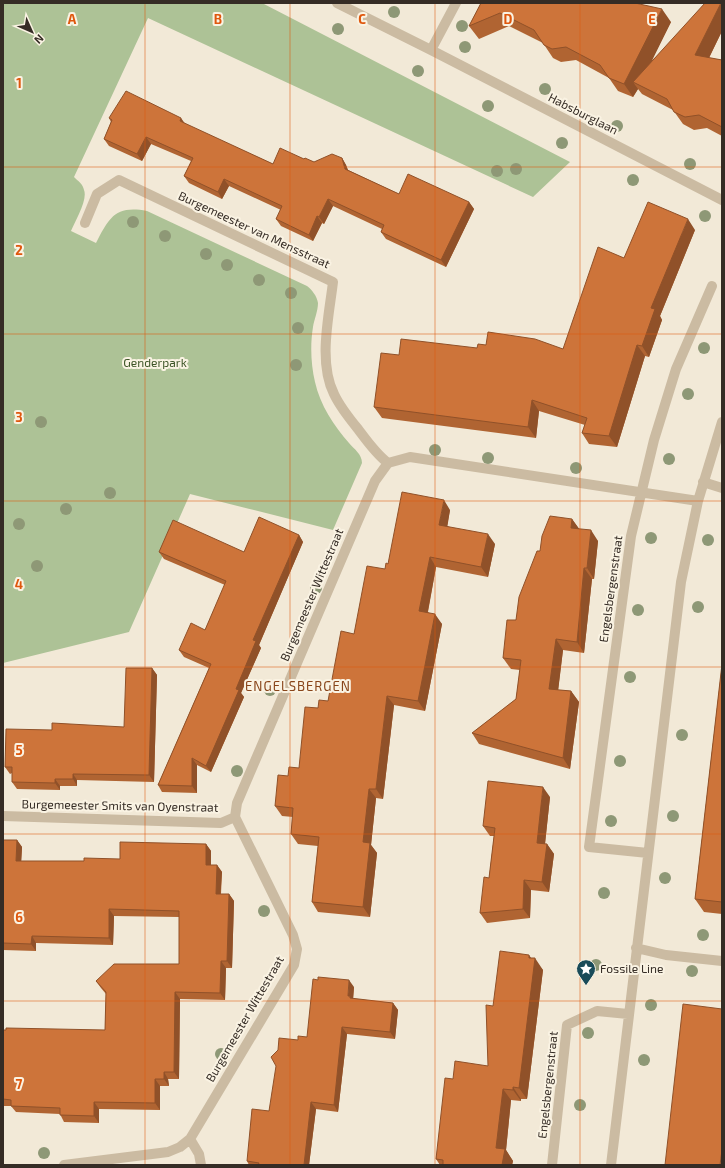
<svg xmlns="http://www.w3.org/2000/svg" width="725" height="1168" viewBox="0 0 725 1168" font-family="'Exo 2',sans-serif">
	<rect width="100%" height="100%" fill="#f2e9d7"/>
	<path fill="#adc296" d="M3,3H262L570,162L533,197L148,18L74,177C78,181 83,184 84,190C88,200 75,221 71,231L96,243C109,218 115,205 147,211L307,286C312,290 317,296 318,303C318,311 314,320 313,327C310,345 311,365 315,382C320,405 334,426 349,443C354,449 362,454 362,463L333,530L190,494L129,632L3,663Z"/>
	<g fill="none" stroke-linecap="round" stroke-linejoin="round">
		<path stroke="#cbbba2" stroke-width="10" d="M337,3L431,50L722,200
			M431,50L456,3
			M85,223L97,194L119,180L333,282C329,316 318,362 334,394C340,407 349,418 358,429C367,441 376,454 388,463
			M703,482L722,488
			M3,816L221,823L235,817
			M648,853L589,847L631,536L654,440L676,369L712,286
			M636,948L666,955L722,961
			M190,1139L199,1154L201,1165
			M64,1165L168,1152L180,1147L190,1139L294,965L297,949L293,935L235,817L237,803L375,481L388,463L410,457L698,501
			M552,1165L567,1025L597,1011L628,1014
			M611,1165L681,582L698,501L722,422"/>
	</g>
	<g fill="#8e9876">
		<circle cx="394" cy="12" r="6"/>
		<circle cx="462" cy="26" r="6"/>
		<circle cx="338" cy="29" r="6"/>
		<circle cx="465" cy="47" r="6"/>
		<circle cx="418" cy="71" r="6"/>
		<circle cx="545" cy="89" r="6"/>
		<circle cx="488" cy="106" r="6"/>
		<circle cx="617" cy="126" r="6"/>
		<circle cx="562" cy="143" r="6"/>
		<circle cx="690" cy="164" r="6"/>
		<circle cx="516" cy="169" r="6"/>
		<circle cx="497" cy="171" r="6"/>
		<circle cx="633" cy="180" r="6"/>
		<circle cx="705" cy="216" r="6"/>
		<circle cx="133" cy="222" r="6"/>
		<circle cx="165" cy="236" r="6"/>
		<circle cx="206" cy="254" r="6"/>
		<circle cx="227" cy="265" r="6"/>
		<circle cx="259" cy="280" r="6"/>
		<circle cx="291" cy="293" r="6"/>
		<circle cx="298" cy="328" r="6"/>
		<circle cx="704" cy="348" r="6"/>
		<circle cx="296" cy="365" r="6"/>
		<circle cx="688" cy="394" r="6"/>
		<circle cx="41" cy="422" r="6"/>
		<circle cx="435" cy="450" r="6"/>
		<circle cx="488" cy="458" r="6"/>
		<circle cx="669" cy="459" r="6"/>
		<circle cx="576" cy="468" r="6"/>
		<circle cx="110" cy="493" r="6"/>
		<circle cx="66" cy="509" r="6"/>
		<circle cx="19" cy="524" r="6"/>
		<circle cx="651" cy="538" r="6"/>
		<circle cx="708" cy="540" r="6"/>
		<circle cx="37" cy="566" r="6"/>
		<circle cx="316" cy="588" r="6"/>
		<circle cx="698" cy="607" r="6"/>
		<circle cx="638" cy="610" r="6"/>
		<circle cx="630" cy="677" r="6"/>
		<circle cx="270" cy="690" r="6"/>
		<circle cx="682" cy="735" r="6"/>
		<circle cx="620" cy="761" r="6"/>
		<circle cx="237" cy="771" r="6"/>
		<circle cx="673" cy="816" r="6"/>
		<circle cx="611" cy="821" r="6"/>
		<circle cx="665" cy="878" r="6"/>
		<circle cx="604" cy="893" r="6"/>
		<circle cx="264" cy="911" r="6"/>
		<circle cx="703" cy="935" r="6"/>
		<circle cx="596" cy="965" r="6"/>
		<circle cx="692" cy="971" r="6"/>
		<circle cx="651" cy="1005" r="6"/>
		<circle cx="588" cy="1033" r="6"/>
		<circle cx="221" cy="1054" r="6"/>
		<circle cx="644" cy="1060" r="6"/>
		<circle cx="580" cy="1105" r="6"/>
		<circle cx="44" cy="1153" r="6"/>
	</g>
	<path fill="#b06432" d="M481,3L671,22L651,61L722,3V31L709,58L722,60V136L707,128L694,130L683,124L673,110L642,94L638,89L633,97L618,91L609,78L576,60L561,62L553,58L543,43L509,26L479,39L469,26Z
		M109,118L185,124L273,164L304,159L314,162L342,158L346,165L348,170L399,194L469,202L474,209L446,267L386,239L381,232L382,229L333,206L324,224L322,223L313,241L281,226L276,219L281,210L229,186L222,199L189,183L184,176L191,161L151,144L142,161L109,146L104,139L111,122Z
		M695,230L660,316L662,320L649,357L645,356L617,447L589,444L582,433L585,425L539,411L536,438L382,418L374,407L399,355L477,348L486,345L563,349L624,258Z
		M450,510L447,526L495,544L488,577L436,567L428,612L442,624L425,711L394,705L383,799L376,798L371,845L377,853L370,917L318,912L312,902L318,846L298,844L291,834L293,817L282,816L275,806L288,776L299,768L318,708L328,701L354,634L385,569L388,564Z
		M572,519L579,529L598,541L594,579H592L584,653L563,650L558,690L571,691L579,702L570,769L479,744L472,733L516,699L520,670L511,669L503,658L540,551Z
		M299,535L303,542L259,645L261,648L241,693L244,697L211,772L197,765V793L162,792L158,785L209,668L184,657L179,650L205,630L225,585L164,559L159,552H244Z
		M722,664V914L704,912L695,899Z
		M152,668L157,675L154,782L77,780V786H60V790L17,789L12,782V773L10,774L5,767L52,730L124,727Z
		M550,797L545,844H547L554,854L549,892L531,890L530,918L487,923L480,913L489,878L494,836H490L483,826Z
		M3,840H17L22,847L21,861H84L120,859L206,844L211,851V865H217L222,872L221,894H229L234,901L232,968H226L225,1000L180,999L179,1079H168L169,1086H160V1110L99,1109V1123L64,1122L60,1114L16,1112L11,1106H3V1030H105L106,994L101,988L96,981L179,964V917L114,916L113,945L36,943V951L3,950Z
		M531,958L543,970L527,1099H521V1101L511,1100L506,1150L513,1161L512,1165H440L436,1159L453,1079L488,1066L493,1006Z
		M354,987L353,999L393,1003L398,1010L395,1039L347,1034L338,1112L316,1109L309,1165H249L247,1161L269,1111L298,1040L307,1037Z"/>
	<path fill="#905129" d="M721,3H722V31L704,68L695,55Z
		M662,9L671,22L640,85L633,82L638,89L633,97L624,84Z
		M181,118L186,125L180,121Z
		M146,137L151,144L142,161L137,154Z
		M342,158L346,165L350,176L345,169Z
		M224,179L229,186L222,199L218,192Z
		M328,199L333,206L324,224L319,217Z
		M469,202L474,209L446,267L441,260Z
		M317,216L322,223L313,241L309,235Z
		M688,219L695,230L660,316L662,320L649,357L642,346L651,308Z
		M637,345L645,356L617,447L609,436Z
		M532,400L539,411L536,438L528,427Z
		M444,500L450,510L446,535L439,525Z
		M572,519L580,530L571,528Z
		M591,530L598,541L594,579L587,568Z
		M488,534L495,544L488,577L481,567Z
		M299,535L303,542L259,645L261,648L241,693L244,697L211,772L206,766L236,689L253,640Z
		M430,557L436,567L426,621L419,611Z
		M584,568L592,579L584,653L577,642Z
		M435,614L442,624L425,711L418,701Z
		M556,639L563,650L557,700L549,689Z
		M152,668L157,675L154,782L149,775Z
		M571,691L579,702L570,769L563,758Z
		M387,696L394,705L383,799L376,789Z
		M192,758L197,765V793L192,786Z
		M73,774L77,780V786L73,779Z
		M55,779L60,786V790L55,783Z
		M543,787L550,797L544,853L537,843Z
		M369,789L376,798L371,845L377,853L370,917L363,907V842Z
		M17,840L22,847L21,867L16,861Z
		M206,844L211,851V872L206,865Z
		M547,844L554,854L549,892L542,882Z
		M217,865L222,872L220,900L216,894Z
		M524,880L531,890L530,918L523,909Z
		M229,894L234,901L232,968L227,961Z
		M109,909L114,916L113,945L109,938Z
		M32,936L36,943V951L31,944Z
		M529,955L534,962L535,958L543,970L527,1099L519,1088Z
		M221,961L226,968L225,1000L220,993Z
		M349,980L354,987L353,1000L355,1003L348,996Z
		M175,992L180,999L179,1079L174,1072Z
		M393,1003L398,1010L395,1039L390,1032Z
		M342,1027L347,1034L338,1112L334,1105Z
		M164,1072L168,1079L169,1086L164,1079Z
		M155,1079L160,1086V1110L155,1103Z
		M513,1087L521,1099V1101L513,1090Z
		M503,1089L511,1100L506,1150L513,1161L512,1165H502L496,1148Z
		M94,1102L99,1109V1123L94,1116Z
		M311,1102L316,1109L309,1165H304Z
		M722,1150V1165H720Z"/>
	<path fill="#cd743a" stroke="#905129" d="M481,3H635L662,9L624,84L609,78L600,65L566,47L552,49L544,45L534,30L500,13L469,26Z
		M705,3H721L695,55L722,60V127L699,115L685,117L674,112L667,99L633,82Z
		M126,91L181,118L180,121L273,164L280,148L304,159L305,158L314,162L332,154L342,158L345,169L399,194L408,174L469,202L441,260L381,232L384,225L328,199L319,217L317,216L309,235L276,219L282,206L224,179L218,192L184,176L193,158L146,137L137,154L104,139L112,120L109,118Z
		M648,202L688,219L651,308L655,309L642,346L637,345L609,436L582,433L587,418L532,400L528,427L374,407L381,353L399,355L401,339L477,348L478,344L486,345L488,332L535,339L563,349L598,247L624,258Z
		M402,492L444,500L439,525L488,534L481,567L430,557L419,611L435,614L418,701L387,696L376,789H369L363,842L370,843L363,907L312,902L319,837L291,834L293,808L275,806L278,775L288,776L289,767L299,768L305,707L318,708L319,700L328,701L341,631L354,634L367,566L385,569L386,563L388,564Z
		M550,516L572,519L571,528L591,530L587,568H584L577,642L556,639L549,689L571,691L563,758L472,733L516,699L521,660L503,658L507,620H516L519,597L537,551H540L542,536Z
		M259,517L299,535L253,640L256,641L236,689L239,690L206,766L192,758V786L158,785L211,664L179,650L191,623L205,630L226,581L159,552L173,520L244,552Z
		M722,664V902L695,899Z
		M126,668H152L149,775L73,774V779H55V783L12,782V767H5L6,729L52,730V723L124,727Z
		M488,781L543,787L537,843L547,844L542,882L524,880L523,909L480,913L484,877L489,878L495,828L483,826Z
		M3,840H17L16,861H84V858L120,859V842L206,844V865H217L216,894H229L227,961H221L220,993L175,992L174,1072H164V1079H155V1103L94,1102V1116L60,1115V1108L11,1106V1100L3,1099V1030H6V1028L105,1030L106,992L96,981L114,964H179V911L109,909V938L32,936L31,944L3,943Z
		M500,951L529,955V958H535L519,1088L513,1087V1090L503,1089L496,1148L505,1149L502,1165H443V1160L436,1159L445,1078L453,1079L455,1061L488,1066L486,1005L493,1006Z
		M318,977L349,980L348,996H350V998L393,1003L390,1032L342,1027L334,1105L311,1102L304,1165H258L259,1163L247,1161L252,1109L269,1111L276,1066L271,1057L278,1050L279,1038L298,1040V1036L307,1037L313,979L318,980Z
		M683,1004L722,1009V1150L720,1165H665Z"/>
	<path fill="none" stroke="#df570d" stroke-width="1" stroke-opacity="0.55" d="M145,3V1165M290,3V1165M435,3V1165M580,3V1165M3,167H722M3,334H722M3,501H722M3,667H722M3,834H722M3,1001H722"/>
	<defs>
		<g id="sight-pin" transform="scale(1)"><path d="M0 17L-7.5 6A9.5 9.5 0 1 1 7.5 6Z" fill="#194b59" stroke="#faf3e3"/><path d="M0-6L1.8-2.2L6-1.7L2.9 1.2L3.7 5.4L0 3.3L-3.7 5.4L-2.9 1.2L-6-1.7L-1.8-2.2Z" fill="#fff"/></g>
	</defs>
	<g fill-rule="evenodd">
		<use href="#sight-pin" x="586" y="969"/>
	</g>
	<g text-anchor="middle" stroke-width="4" stroke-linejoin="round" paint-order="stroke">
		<g font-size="12" fill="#352c25" stroke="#faf3e3">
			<text transform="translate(583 114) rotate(27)" y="4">Habsburglaan</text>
			<text transform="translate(254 230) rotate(25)" y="4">Burgemeester van Mensstraat</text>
			<text transform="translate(611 589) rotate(-82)" y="4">Engelsbergenstraat</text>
			<text transform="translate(312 595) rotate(-67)" y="4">Burgemeester Wittestraat</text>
			<text transform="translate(120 806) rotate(1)" y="4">Burgemeester Smits van Oyenstraat</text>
			<text transform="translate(245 1019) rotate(-60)" y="4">Burgemeester Wittestraat</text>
			<text transform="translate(548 1085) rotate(-84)" y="4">Engelsbergenstraat</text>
		</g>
		<g font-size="12" fill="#3d5527" stroke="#faf3e3">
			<text x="155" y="367">Genderpark</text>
		</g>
		<g font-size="12" fill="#352c25" stroke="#faf3e3" text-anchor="start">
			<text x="600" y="973">Fossile Line</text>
		</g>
		<g font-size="13" letter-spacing="1" fill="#88451a" stroke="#faf3e3">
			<text x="298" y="691">ENGELSBERGEN</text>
		</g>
	</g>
	<g font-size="13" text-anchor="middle" font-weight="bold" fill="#df570d" stroke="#faf3e3" stroke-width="4" stroke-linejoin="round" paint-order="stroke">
		<text x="72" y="24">A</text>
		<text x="218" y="24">B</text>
		<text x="362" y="24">C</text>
		<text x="508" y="24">D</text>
		<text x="652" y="24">E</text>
		<text x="19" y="88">1</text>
		<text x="19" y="255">2</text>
		<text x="19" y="422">3</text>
		<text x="19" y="589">4</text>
		<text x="19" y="755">5</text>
		<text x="19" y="922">6</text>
		<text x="19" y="1089">7</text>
	</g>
	<rect width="725" height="1168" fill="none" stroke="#352c25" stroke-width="8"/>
	<g transform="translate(32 32) rotate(135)" stroke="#faf3e3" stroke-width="3" paint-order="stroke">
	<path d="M0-3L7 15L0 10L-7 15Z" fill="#352c25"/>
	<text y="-6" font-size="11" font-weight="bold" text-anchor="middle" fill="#352c25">N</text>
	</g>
</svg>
